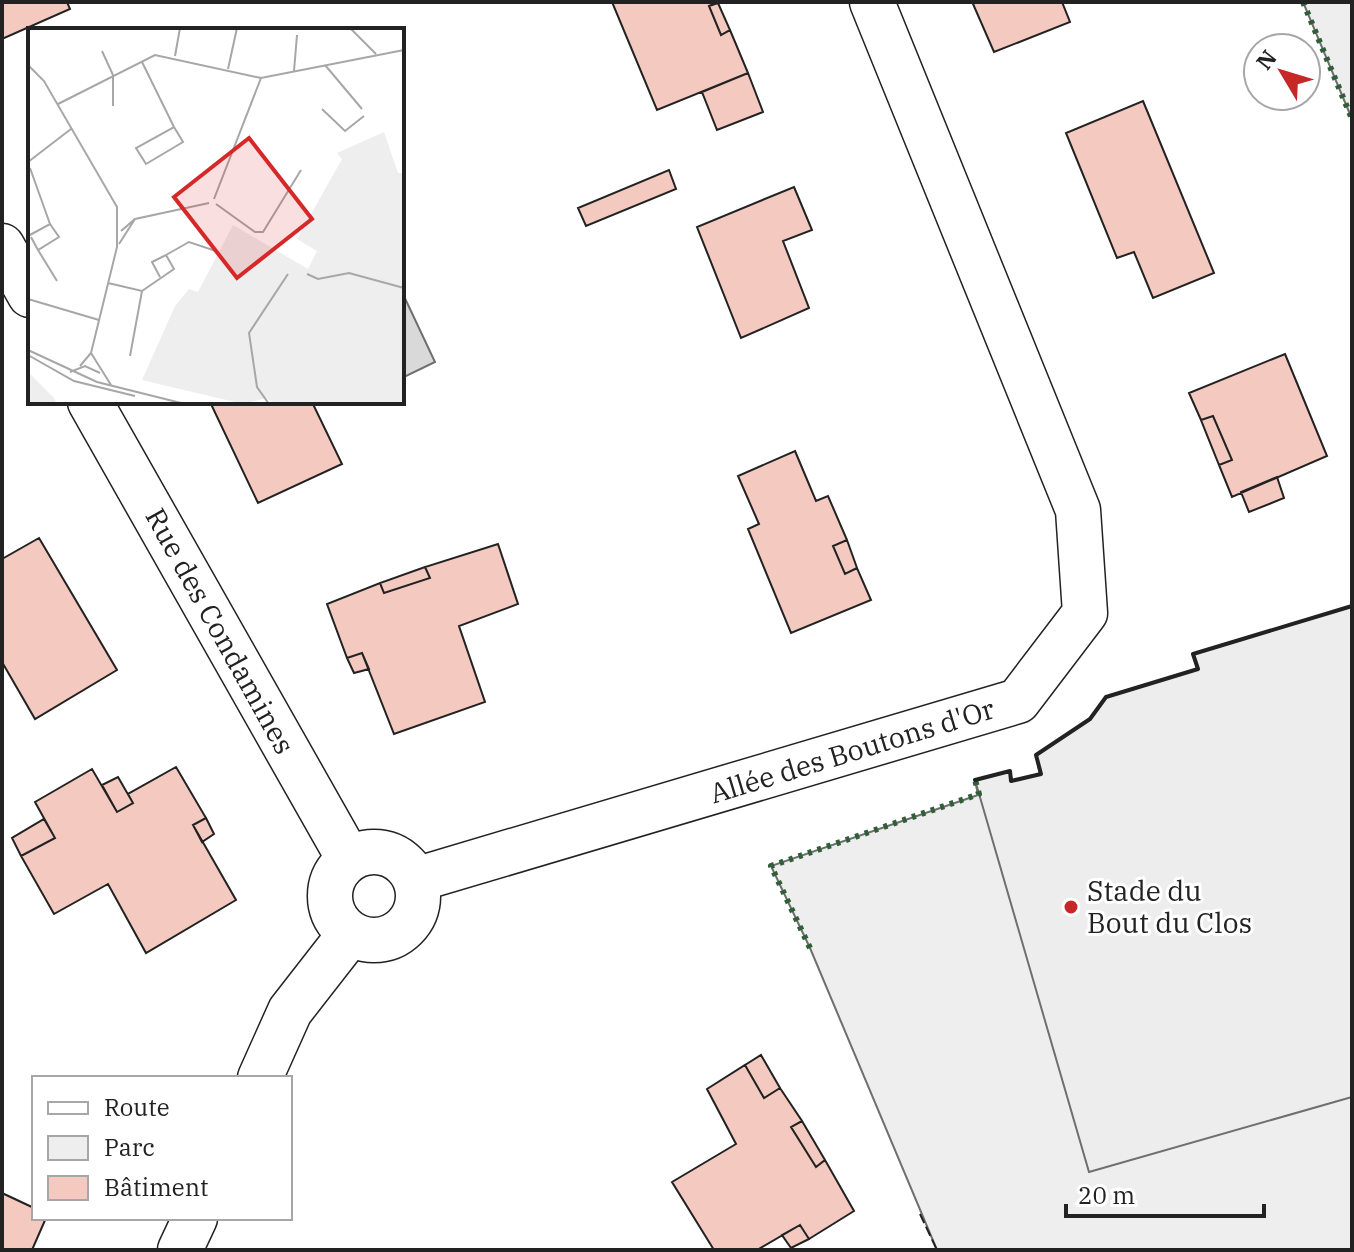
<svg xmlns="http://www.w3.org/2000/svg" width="1354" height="1252" viewBox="0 0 1354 1252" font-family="'IBM Plex Serif',serif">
	<rect width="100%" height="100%" fill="#fff"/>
	<path fill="#eee" stroke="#6f6f6f" stroke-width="2" d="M1303,2H1352V119Z
		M1352,606V1250H937L810,948L771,866L978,795L975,780L1010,771L1012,781L1040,774L1036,755L1090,719L1106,697L1198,669L1193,654Z"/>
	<path fill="#ededed" stroke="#6f6f6f" stroke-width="2" d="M1352,606V1097L1089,1172L975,780L1010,771L1012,781L1040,774L1036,755L1090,719L1106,697L1198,669L1193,654Z"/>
	<path fill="#d9d9d9" stroke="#6f6f6f" stroke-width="2" d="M402,292L435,362L402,378Z"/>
	<path fill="#f3c9c0" stroke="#222" stroke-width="2" d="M2,2H67L70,9L2,39Z
		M612,2H718L709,6L721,35L730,30L748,73L657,110Z
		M977,2H1062L1070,22L994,52L973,4Z
		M718,3L730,30L721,35L709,6Z
		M748,73L763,112L717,130L702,92Z
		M1143,101L1214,273L1153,298L1134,252L1117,258L1066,133Z
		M669,170L676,189L586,226L578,208Z
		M794,187L812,230L783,241L809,308L741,338L697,227Z
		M1285,354L1327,456L1232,497L1219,465L1232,460L1213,416L1201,420L1189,393Z
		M210,402H312L342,464L258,503Z
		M1213,416L1232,460L1219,465L1201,420Z
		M795,451L816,501L828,496L847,540L833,546L845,574L857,568L871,600L791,633L748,529L759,524L738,476Z
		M1277,477L1284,498L1249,512L1241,492Z
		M39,538L117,670L35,719L2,662V559Z
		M847,540L857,568L845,574L833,546Z
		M498,544L518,604L459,626L485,702L394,734L362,653L347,658L327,604L380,583L384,593L430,578L425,567Z
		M425,567L430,578L384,593L380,583Z
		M362,653L369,669L354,673L347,658Z
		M176,767L206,818L193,825L236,900L146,953L108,884L54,914L21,856L55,838L35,802L92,769L117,812L133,803L128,794Z
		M118,777L133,803L117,812L102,785Z
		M206,818L214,834L202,842L193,825Z
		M44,819L55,838L21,856L12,838Z
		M761,1055L780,1088L764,1098L745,1065Z
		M745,1065L764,1098L780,1088L802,1121L791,1127L816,1167L825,1160L854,1211L809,1239L800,1225L757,1250H714L672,1182L736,1144L707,1089Z
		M802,1121L825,1160L816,1167L791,1127Z
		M2,1193L34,1208V1218H46L32,1250H2Z
		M800,1225L809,1239L791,1248L782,1235Z"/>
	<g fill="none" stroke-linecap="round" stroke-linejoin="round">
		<g stroke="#222" stroke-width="47">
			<path id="street" d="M2,246L30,295
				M90,402L349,859
				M330 896a44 44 0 1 1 88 0a44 44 0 1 1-88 0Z
				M415,880L1018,701L1085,613L1078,510L872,2
				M260,1078L290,1011L350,934
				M180,1250L195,1218"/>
		</g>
		<use href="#street" stroke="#fff" stroke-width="44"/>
		<path stroke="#2f5e38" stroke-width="6" stroke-dasharray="4 6" stroke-linecap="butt" d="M1303,2L1352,119
			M810,948L771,866L979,794L975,780"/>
		<path stroke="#222" stroke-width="2" stroke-dasharray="10 4" stroke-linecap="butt" d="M920,1214L937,1250"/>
		<path stroke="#222" stroke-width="4" d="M975,780L1010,771L1011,781L1041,774L1036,755L1090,719L1106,697L1198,669L1193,654L1352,606"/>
	</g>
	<circle fill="#c62828" stroke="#fff" stroke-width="3" cx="1071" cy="907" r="8"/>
	<g text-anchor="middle" stroke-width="6" stroke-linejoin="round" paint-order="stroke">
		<g font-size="28" fill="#222" stroke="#fff">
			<text transform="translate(220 631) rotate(61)" y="10">Rue des Condamines</text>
			<text transform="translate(852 751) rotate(-17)" y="10">Allée des Boutons d'Or</text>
		</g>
		<g font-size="28" fill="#222" stroke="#fff" text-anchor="start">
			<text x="1087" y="901">Stade du<tspan x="1087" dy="32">Bout du Clos</tspan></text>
		</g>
	</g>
	<g transform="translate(28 28)">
		<rect width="376" height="376" fill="#fff"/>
		<path d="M356,104L370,145H376V376H247L238,370L215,376L114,352L147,278L161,261L170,264L205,197L280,241L289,223L269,211L314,131L309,125ZM0,344L26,370L29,376H0Z" fill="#eee"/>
		<path fill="none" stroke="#a7a7a7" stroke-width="2" d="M322,0L348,26M74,23L85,47V78M147,28L152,0M114,34L146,99M0,37L16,53L89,179V219L63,325L52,338M297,37L334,81M200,41L209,0M266,43L269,7M30,76L127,27L233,50L376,22M294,81L317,103L336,88M146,99L155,114L118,136L108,120ZM0,134L43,101M2,140L22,196M186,171L233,50M188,176L227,204H235L273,142M93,203L107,191L181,175M0,208L22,196L31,209L10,222L3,209M91,216L107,191M10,222L29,253M138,227L161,214L188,223M279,246L290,251L321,245L376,260M80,255L114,263L146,241L138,227L124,234L132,249M0,271L71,292M0,322L69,354L157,376M63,325L83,357M0,327L46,353L107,368M102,328L114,263M42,344L57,338L72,345M241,376L229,359L221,305L260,246"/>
		<path fill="#d62828" fill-opacity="0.15" stroke="#d62828" stroke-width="4" d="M221,110L284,191L209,250L146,169Z"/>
		<rect width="376" height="376" fill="none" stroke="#222" stroke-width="4"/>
	</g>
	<rect width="1354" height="1252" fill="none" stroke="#222222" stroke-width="8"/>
	<rect x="32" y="1076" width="260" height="144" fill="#ffffff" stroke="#a7a7a7" stroke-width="2"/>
	<rect x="48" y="1102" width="40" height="12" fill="#ffffff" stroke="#a7a7a7" stroke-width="2"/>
	<text x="104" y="1116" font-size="24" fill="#222222">Route</text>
	<rect x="48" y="1136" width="40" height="24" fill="#eeeeee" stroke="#a7a7a7" stroke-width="2"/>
	<text x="104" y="1156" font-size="24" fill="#222222">Parc</text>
	<rect x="48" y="1176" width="40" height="24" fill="#f3c9c0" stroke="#a7a7a7" stroke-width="2"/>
	<text x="104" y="1196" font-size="24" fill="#222222">Bâtiment</text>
	<g transform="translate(1282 72) rotate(308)"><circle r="38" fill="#ffffff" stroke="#a7a7a7" stroke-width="2"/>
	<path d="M0-6L14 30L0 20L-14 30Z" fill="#c62828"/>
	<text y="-12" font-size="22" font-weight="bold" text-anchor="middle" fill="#222222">N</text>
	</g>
	<path d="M1066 1204v12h198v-12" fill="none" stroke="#222222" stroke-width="4"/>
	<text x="1078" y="1204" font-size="24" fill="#222222" stroke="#ffffff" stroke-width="6" paint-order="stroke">20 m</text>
</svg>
